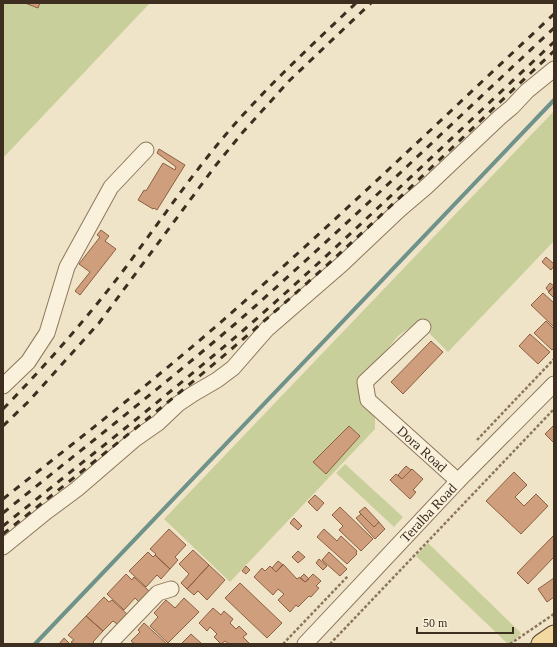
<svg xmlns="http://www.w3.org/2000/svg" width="557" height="647" viewBox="0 0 557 647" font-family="Georgia,serif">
	<rect width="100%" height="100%" fill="#f0e4c8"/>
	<path fill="#c9cf9b" d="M3,3H150L3,158Z
		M554,111V241L448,352L418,322L398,336L362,380L375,414V429L230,582L164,519Z
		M345,464L403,517L394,527L336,473Z
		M428,543L521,633L511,644H508L416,556Z"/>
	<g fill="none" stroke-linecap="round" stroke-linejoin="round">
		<path stroke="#6f938a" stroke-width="4" d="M35,644L554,100"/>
	</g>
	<path fill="#cf9f7d" stroke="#8d5f41" d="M25,3H40L38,8Z
		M159,149L185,165L157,210L154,208L153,209L138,200L144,190L146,191L163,163L175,170L176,167L157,153Z
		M101,230L109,236L105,241L116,249L80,295L75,291L90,272L79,264L100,237L97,235Z
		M546,257L554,264V266L551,270L542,262Z
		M550,283L554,286L549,292L546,288Z
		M554,286V298L548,292Z
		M543,293L554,303V327L531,305Z
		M546,321L554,329V348L552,350L534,333Z
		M530,334L550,352L538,364L519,346Z
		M431,341L443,352L403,394L391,382Z
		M349,426L360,436L326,474L313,462Z
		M553,426L554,427V443L545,434Z
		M406,466L411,470L402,479L398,475Z
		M412,469L423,479L413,490L416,492L410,499L390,480L396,474L402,479Z
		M514,472L527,485L515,497L524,506L536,494L548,506L521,534L486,501Z
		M315,495L324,503L317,511L308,502Z
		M340,507L373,539L361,551L339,530L343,526L332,515Z
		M365,507L379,522L374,527L359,512Z
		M361,514L374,527L379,522L384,528L385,529L375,539L356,518Z
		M294,518L302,526L298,530L290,523Z
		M169,529L186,545L175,557L178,560L170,569L155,555L156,554L150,549Z
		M324,529L337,541L341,536L357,551L356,553L357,554L347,564L317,537Z
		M554,535V557L528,584L517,573Z
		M193,550L209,565L187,589L181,583L189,574L179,564Z
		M298,551L305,557L298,563L292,557Z
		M148,552L153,557L155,555L170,569L161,579L157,575L146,587L129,571Z
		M329,552L347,569L340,576L322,560Z
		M319,559L327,566L323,570L316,563Z
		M278,561L283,565L276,572L272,568Z
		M283,564L297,579L300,577L305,582L313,574L321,581L316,586L319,588L311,597L309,596L298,607L296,605L290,612L278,600L284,594L278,589L273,595L254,577L262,568L265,571L270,566L276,572Z
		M209,565L225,580L207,600L198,591L194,595L187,589Z
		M246,566L250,570L246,574L242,571Z
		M126,574L132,580L134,577L149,591L139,602L135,598L124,610L107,594Z
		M304,574L309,579L305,582L300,578Z
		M554,578V597L547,602L538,589Z
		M240,583L282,623L267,638L225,598Z
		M104,597L109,602L112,600L127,614L117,624L113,621L103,631L86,616Z
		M184,598L199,612L168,643L150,626L158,617L154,613L166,600L175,608Z
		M213,608L221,615L224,611L233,619L230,623L236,629L239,626L247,634L243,637L250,644H229L225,641L221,644L214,637L217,634L210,627L207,631L199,623Z
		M86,616L103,631L93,642L95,644H74L71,642L74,640L68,635Z
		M144,623L167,644H135L131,641L140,632L138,630Z
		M191,634L202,644H181Z
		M64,638L70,644H59Z"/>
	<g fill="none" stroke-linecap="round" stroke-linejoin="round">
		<g stroke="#8d765c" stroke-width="17">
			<g id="minor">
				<path id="s1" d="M423,327L365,382L368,400L458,481"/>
				<path d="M3,386L28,362L47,333L67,267L111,187L146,150"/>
				<path d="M3,547L46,512L77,489L135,439L158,423L178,404L193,394L217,380L233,368L267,329L342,264L399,210L426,187L500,117L512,107L527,91L554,69"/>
				<path d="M109,644L158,593L171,589"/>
				<path id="s2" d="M305,644L458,481L554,384"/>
			</g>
		</g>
		<g stroke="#5b4430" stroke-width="21">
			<path id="major" d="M541,644L554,635"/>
		</g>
		<path stroke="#8d765c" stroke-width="2.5" stroke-dasharray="3 2" stroke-linecap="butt" d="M477,440L554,359
			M283,644L348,576
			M330,644L554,409
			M510,644L554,614"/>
		<use href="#minor" stroke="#faf1dc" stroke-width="15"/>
		<use href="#major" stroke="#f3d9a0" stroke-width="19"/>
		<path stroke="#3d2e20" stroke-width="3" stroke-dasharray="7 7" stroke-linecap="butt" d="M3,409C47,364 88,317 126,267C158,224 188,180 222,139C263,90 310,47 356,3
			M3,426L29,401L99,323L216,165L243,132L289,81L371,3
			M3,499C79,439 156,379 229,315C340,217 446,115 554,14
			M3,513C81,450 159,389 235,324C344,228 448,127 554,28
			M3,526C84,461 167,396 246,328C351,236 452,137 554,42
			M3,534C86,468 169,403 249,334C354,244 453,146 554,51"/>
	</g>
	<g text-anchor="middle" stroke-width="3" stroke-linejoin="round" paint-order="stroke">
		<g font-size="14" fill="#3d2e20" stroke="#f7eed8">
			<text dy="5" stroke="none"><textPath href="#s1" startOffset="171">Dora Road</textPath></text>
			<text dy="5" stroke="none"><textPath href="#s2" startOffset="180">Teralba Road</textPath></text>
		</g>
	</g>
	<rect width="557" height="647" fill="none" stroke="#3d2e20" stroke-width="8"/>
	<path d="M417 627v6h96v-6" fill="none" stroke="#3d2e20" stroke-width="2"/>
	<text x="423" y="627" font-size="12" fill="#3d2e20" stroke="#f7eed8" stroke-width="3" paint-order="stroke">50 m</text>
</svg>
